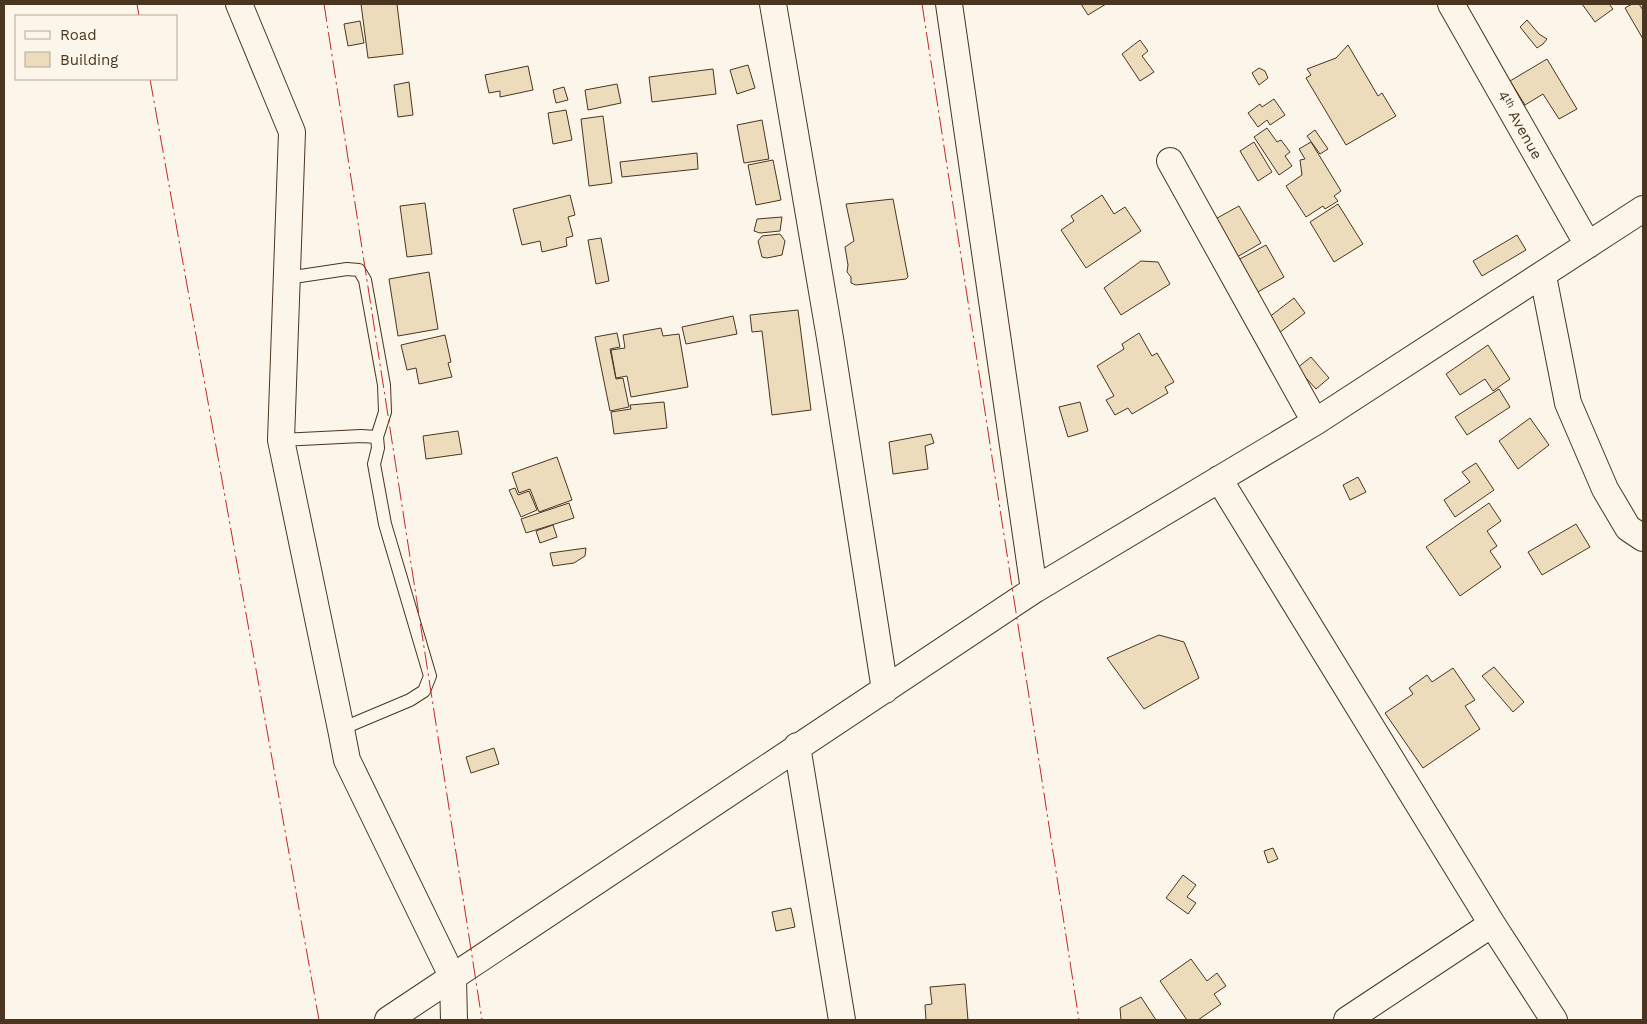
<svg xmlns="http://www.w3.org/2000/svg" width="1647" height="1024" viewBox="0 0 1647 1024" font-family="'Work Sans',sans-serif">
	<rect width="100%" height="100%" fill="#fbf6e9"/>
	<path fill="#ecdcbc" stroke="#4a3520" d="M361,4H397L403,54L368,58Z
		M1081,4H1106L1088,15Z
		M1582,4H1609L1613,9L1595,22Z
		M1632,4H1639L1643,10V39L1625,8Z
		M1527,20L1539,34L1547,39L1543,44L1537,48L1520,27Z
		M360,21L364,43L348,46L344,24Z
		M1140,40L1148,51L1142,56L1154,72L1140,81L1122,54Z
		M1348,45L1378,96L1382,93L1396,116L1346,145L1306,78L1311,75L1307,69L1336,58Z
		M1547,59L1577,109L1559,119L1543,94L1525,105L1510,81Z
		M748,65L755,88L737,94L730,70Z
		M528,66L533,90L500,97V91L489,93L485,75Z
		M1259,68L1265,71L1268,78L1259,85L1252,73Z
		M713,69L716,94L652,102L649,77Z
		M409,82L413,115L398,117L394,85Z
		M617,84L621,103L588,110L585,90Z
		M564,87L568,100L556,103L553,90Z
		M1274,99L1285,115L1270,125L1267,120L1258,127L1248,113L1260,104L1262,107Z
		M566,110L572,140L553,144L548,113Z
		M603,116L612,183L589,186L581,119Z
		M762,120L769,159L744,163L737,125Z
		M1267,128L1277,142L1281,140L1290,152L1285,156L1292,166L1279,175L1254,137Z
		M1315,130L1328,149L1320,154L1307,136Z
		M1254,142L1272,172L1258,181L1240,151Z
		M1311,142L1341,191L1334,196L1338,201L1325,209L1323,206L1306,217L1286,186L1302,175L1300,160L1305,159L1299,149Z
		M697,153L698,169L622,177L620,162Z
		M773,160L781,200L756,205L748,165Z
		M570,195L575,215L568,217L573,236L566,238L567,246L542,252L540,241L522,245L513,209Z
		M1102,195L1114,214L1125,207L1141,231L1086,268L1061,230L1074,221L1071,216Z
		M893,199L908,277L906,279L856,285L851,283V277L847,272L848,265L845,247L854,241L846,204Z
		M425,203L432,254L407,257L400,206Z
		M1338,204L1363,244L1334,262L1310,222Z
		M1239,206L1261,243L1232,260L1210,222Z
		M782,217L780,231L760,233L754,231L757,219Z
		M780,234L785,241L782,255L767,258L762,257L758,241L762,236Z
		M1517,235L1526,250L1482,276L1473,261Z
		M601,238L609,281L596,284L588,240Z
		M1266,245L1284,277L1256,293L1238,260Z
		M1141,261L1158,262L1170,284L1121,315L1104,288Z
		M429,272L438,329L398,336L389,279Z
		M1294,298L1305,313L1279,333L1268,318Z
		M798,310L811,410L772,415L762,331L752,332L750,315Z
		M733,316L737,334L686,344L682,327Z
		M661,328L663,336L679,334L688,387L631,397L627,376L616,378L611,350L625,348L623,335Z
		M617,333L620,347L610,349L616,379L623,378L629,407L610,411L595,337Z
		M1139,333L1152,356L1157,353L1174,382L1165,387L1168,393L1132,414L1128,408L1115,415L1106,400L1114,396L1097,366L1124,349L1122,344Z
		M445,335L451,362L448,363L452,377L419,384L416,368L407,370L401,345Z
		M1488,345L1510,379L1493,391L1485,379L1460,395L1446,374Z
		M1311,357L1329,378L1316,389L1297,368Z
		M1499,389L1510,407L1467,435L1455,417Z
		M664,402L667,428L614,434L611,412L631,409L630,405Z
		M1080,402L1088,431L1068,437L1059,407Z
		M1530,418L1549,445L1518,469L1499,441Z
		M458,431L462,454L426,459L423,436Z
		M931,434L934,443L925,446L928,469L893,474L889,442Z
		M557,457L572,500L539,512L530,489L519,493L512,473Z
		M1476,463L1494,490L1455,517L1444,500L1470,482L1462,472Z
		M1358,477L1366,492L1350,500L1343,485Z
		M515,488L518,495L529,491L537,510L521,517L509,490Z
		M569,503L574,518L526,533L521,519Z
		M1489,503L1501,521L1487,531L1497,546L1490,551L1501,567L1460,596L1426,547Z
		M1576,524L1590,547L1542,575L1528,552Z
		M553,525L557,537L540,543L536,531Z
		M586,548L585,556L574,563L553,566L550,553Z
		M1159,635L1184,642L1199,678L1144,709L1107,658Z
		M1494,667L1524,702L1513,712L1482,676Z
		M1453,668L1475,700L1465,706L1480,729L1423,768L1385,713L1413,694L1409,688L1427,675L1432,682Z
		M494,748L499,764L471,773L466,757Z
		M1273,848L1278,859L1268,863L1264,851Z
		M1183,875L1196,885L1187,897L1196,903L1188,914L1166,898Z
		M791,908L795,927L776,931L772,912Z
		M1191,959L1207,981L1217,973L1226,986L1214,994L1221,1004L1198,1020H1187L1160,981Z
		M965,984L968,1020H926L925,1005L932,1004L930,987Z
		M1141,997L1156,1020H1121L1120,1008Z"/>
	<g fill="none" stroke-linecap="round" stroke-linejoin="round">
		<g stroke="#4a3520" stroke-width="14">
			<path id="service" d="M287,278L347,269L359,270L365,280L384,385L385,412L377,437
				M281,440L361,436L377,437L378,448L374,464L385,524L430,676L424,691L410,700L341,729"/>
		</g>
		<g stroke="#4a3520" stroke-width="28">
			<path id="minor" d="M239,4L292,132L281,440L341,729L347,760L453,978L454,1020
				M773,4L830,338L885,690
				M949,4L1034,590
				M1451,4L1588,245
				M1170,161L1315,422
				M1543,276L1568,403L1605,489L1628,528L1643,538
				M1219,479L1492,924L1554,1020
				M797,746L842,1020
				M388,1020L1034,590L1315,422L1643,209
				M1347,1020L1492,924"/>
		</g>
		<use href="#service" stroke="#fbf6e9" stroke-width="12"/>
		<use href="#minor" stroke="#fbf6e9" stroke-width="26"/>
		<path stroke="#c62828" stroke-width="1" stroke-dasharray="18 4 2.5 4" stroke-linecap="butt" d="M137,4L139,16
			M324,4L482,1020
			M922,4L1079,1020
			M150,79L319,1020"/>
	</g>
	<g text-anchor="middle" stroke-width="4" stroke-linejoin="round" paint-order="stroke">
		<g font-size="15" fill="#4a3520" stroke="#fbf6e9">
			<text transform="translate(1520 125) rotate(61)" y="5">4ᵗʰ Avenue</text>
		</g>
	</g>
	<rect width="1647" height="1024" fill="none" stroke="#4a3520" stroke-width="10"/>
	<rect x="15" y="15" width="162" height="65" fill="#fbf6e9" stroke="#b4a999"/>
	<rect x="25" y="31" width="25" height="8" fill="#fbf6e9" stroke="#b4a999"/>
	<text x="60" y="40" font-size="15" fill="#4a3520">Road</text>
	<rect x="25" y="52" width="25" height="15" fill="#ecdcbc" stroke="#b4a999"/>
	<text x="60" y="65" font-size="15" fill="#4a3520">Building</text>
</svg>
